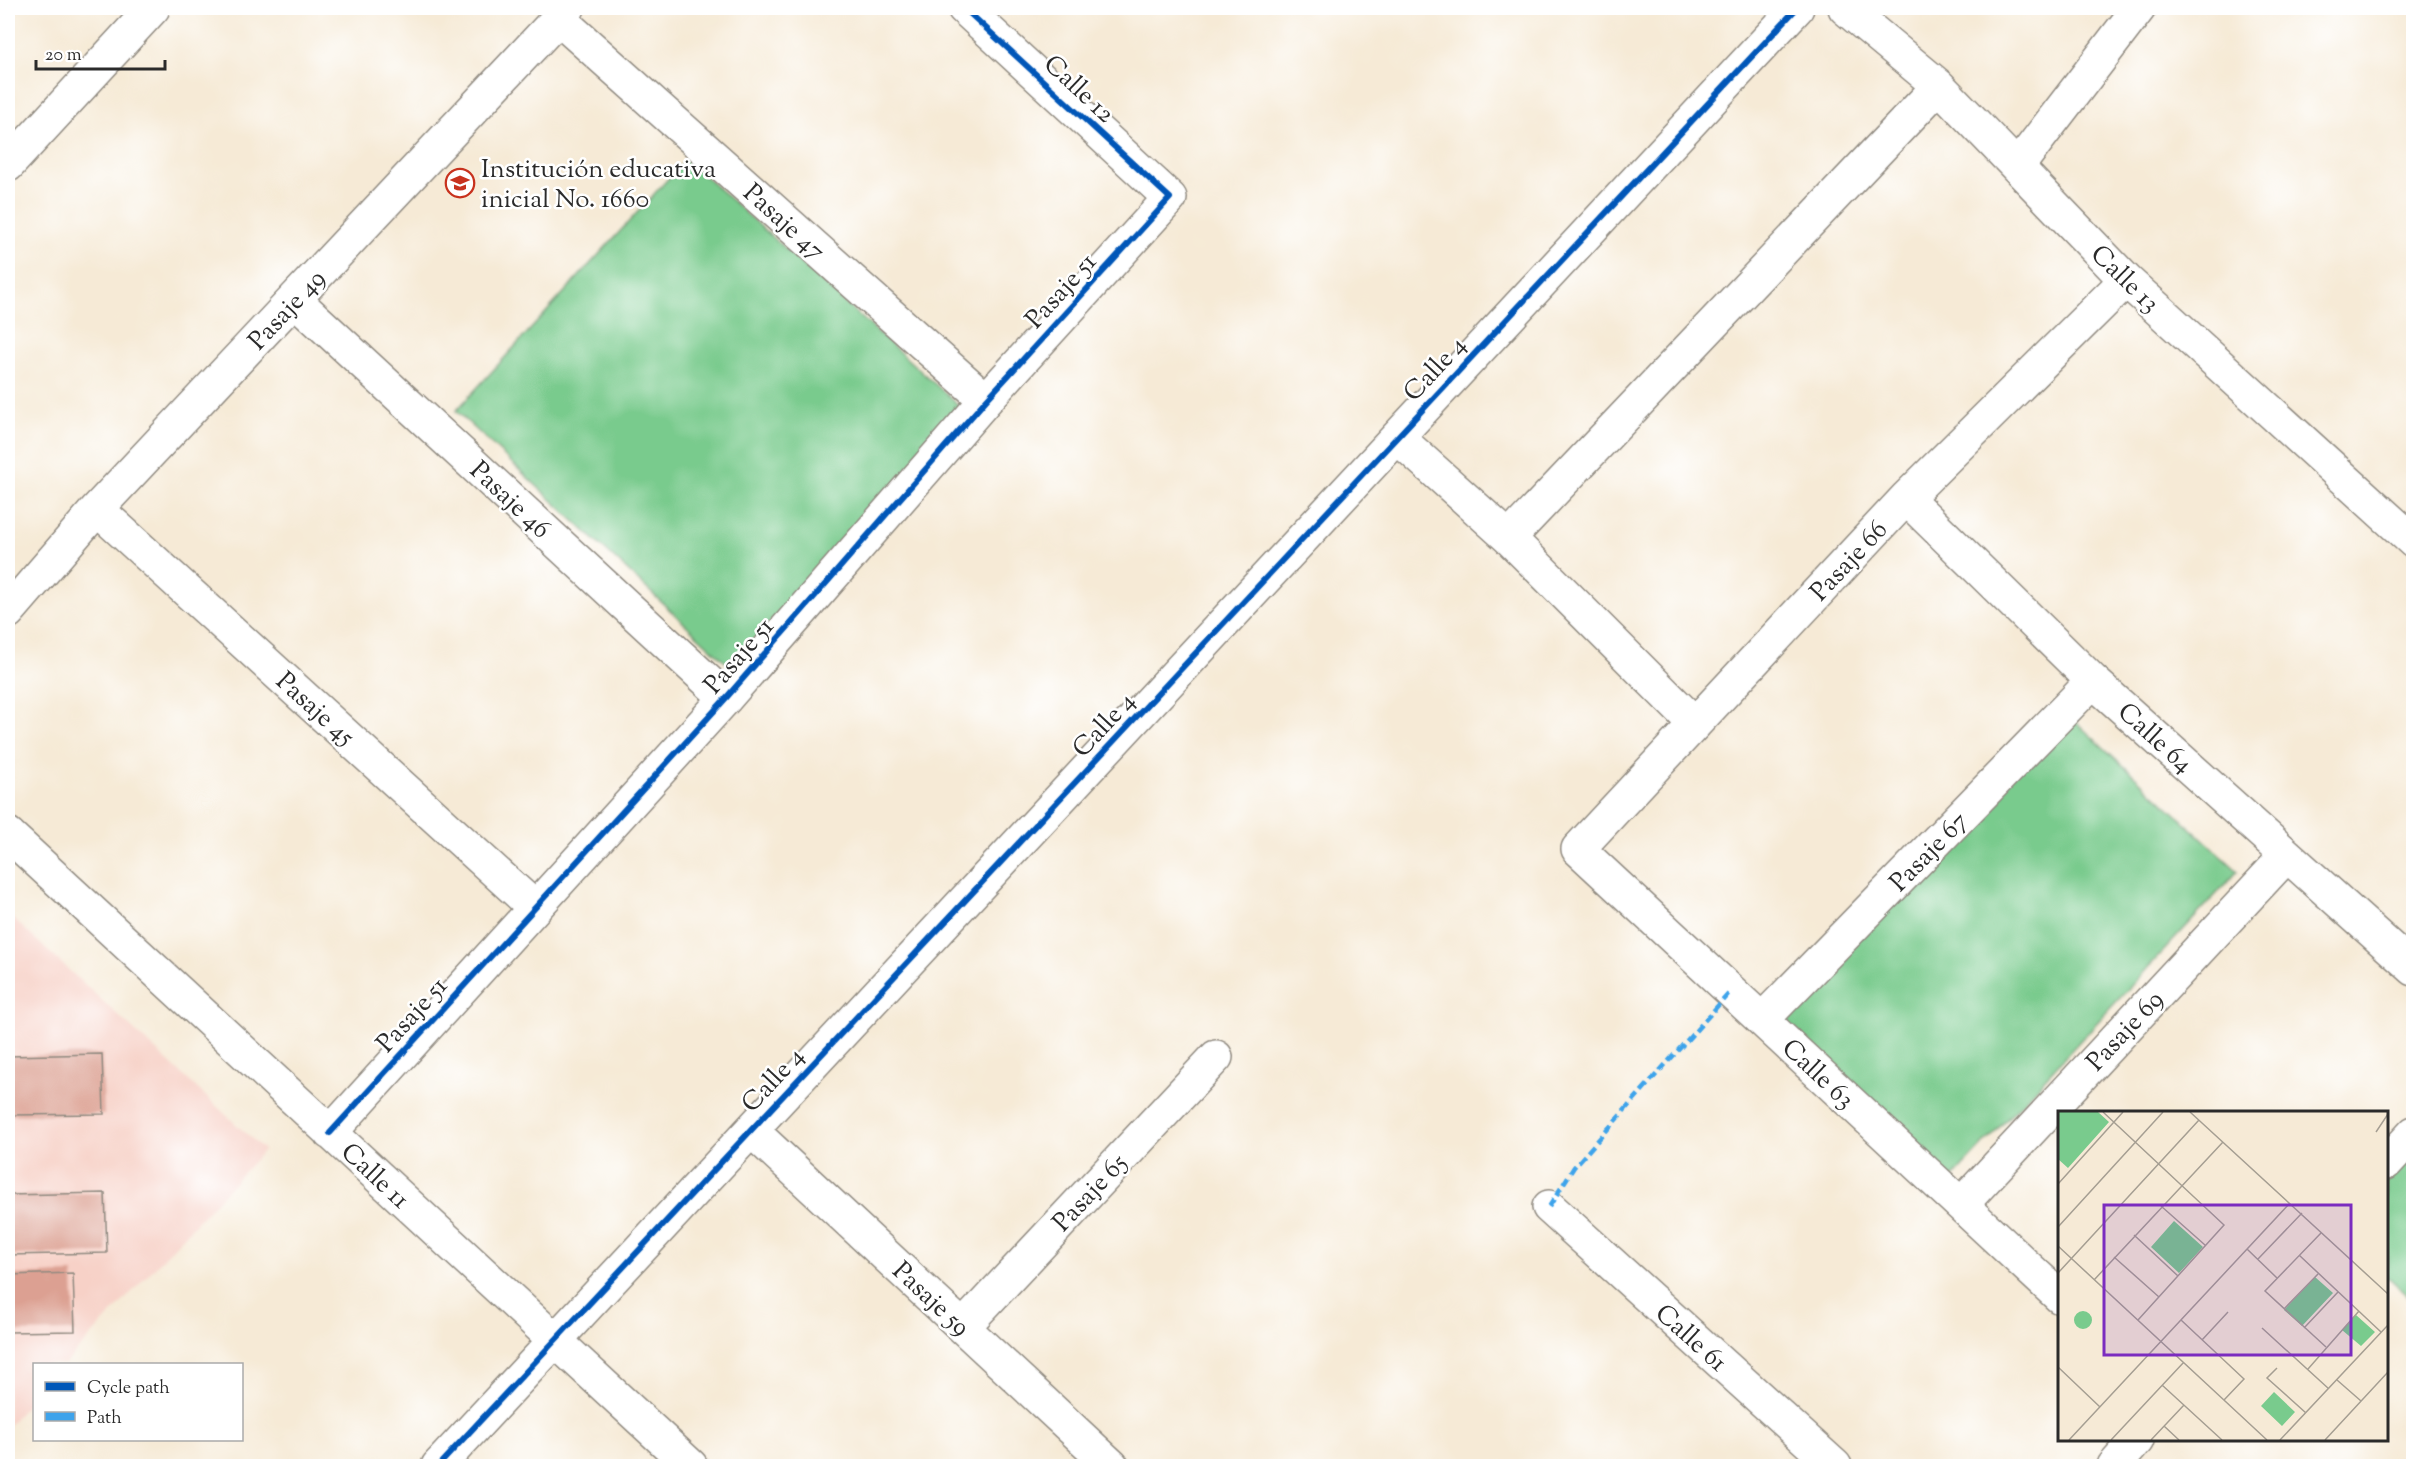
<svg xmlns="http://www.w3.org/2000/svg" width="2421" height="1474" viewBox="0 0 2421 1474" font-family="'Sorts Mill Goudy',serif">
	<rect width="100%" height="100%" fill="#fff"/>
	<filter id="ink" filterUnits="userSpaceOnUse"><feTurbulence type="fractalNoise" baseFrequency=".0167" numOctaves="2"/><feDisplacementMap in="SourceGraphic" scale="12" xChannelSelector="R" yChannelSelector="G"/><feConvolveMatrix kernelMatrix="1 2 1 2 8 2 1 2 1" color-interpolation-filters="sRGB"/></filter>
	<filter id="wash" filterUnits="userSpaceOnUse"><feTurbulence type="fractalNoise" baseFrequency=".008" numOctaves="4" result="noise"/><feDisplacementMap in="SourceGraphic" scale="24" xChannelSelector="R" yChannelSelector="G"/><feGaussianBlur stdDeviation="1.35" result="paint"/><feColorMatrix in="noise" values="0 0 0 0 0 0 0 0 0 0 0 0 0 0 0 0 0 1.4 0 .05"/><feComposite in="paint" operator="in"/></filter>
	<g filter="url(#wash)">
		<rect width="100%" height="100%" fill="#f6ead6"/>
		<path fill="#f7d1c7" d="M8,914L264,1150L65,1364H34V1397L8,1426Z"/>
		<path fill="#79cb8d" stroke="#527b5c" stroke-width="1.5" d="M686,159L966,412L730,666L456,411Z
			M2066,713L2238,871L1943,1188L1759,1028Z
			M2413,1144V1301L2387,1277V1175Z"/>
		<g id="blocks">
			<path fill="#dca092" d="M102,1054L104,1114L8,1115V1056Z
				M105,1193L107,1253L8,1255V1195Z
				M73,1273L75,1331L8,1332V1275Z"/>
		</g>
	</g>
	<g filter="url(#ink)">
		<use href="#blocks" fill-opacity="0" stroke="#908a80" stroke-width="1.5"/>
		<g fill="none" stroke-linecap="round" stroke-linejoin="round">
			<g stroke="#908a80" stroke-width="36">
				<path id="minor" d="M1845,8L1939,86L2126,280L2414,542
					M558,18L986,400
					M8,165L153,8
					M2017,167L2139,8
					M295,300L726,698
					M1397,437L1509,538L1695,724
					M1906,498L2093,681L2414,969
					M97,509L534,907
					M1509,538L1939,86
					M8,612L97,509L568,8
					M8,834L691,1466
					M1762,1020L2093,681
					M751,1130L1112,1466
					M330,1133L726,698L986,400L1170,198L964,8
					M2386,1163L2414,1133
					M1961,1205L2287,855
					M1549,1207L1835,1466
					M2060,1297L1578,849L1906,498L2126,280
					M963,1327L1216,1057
					M438,1466L1797,8
					M2114,1466L2137,1440"/>
			</g>
			<use href="#minor" stroke="#fff" stroke-width="33"/>
			<path stroke="#3ea3eb" stroke-width="4.5" stroke-dasharray="9 4.5" stroke-linecap="butt" d="M1549,1207L1574,1167L1731,991"/>
			<g stroke="#fff" stroke-width="10">
				<path id="cycleway" d="M330,1133L726,698L986,400L1170,198L964,8
					M438,1466L1797,8"/>
			</g>
			<use href="#cycleway" stroke="#0057b8" stroke-width="6"/>
		</g>
	</g>
	<defs>
		<g id="school-ring" transform="scale(1.5)"><circle r="9.5" fill="#fff" stroke="#c8321e" stroke-width="1.5"/><path d="M0-5L7-2L0 1L-7-2ZM-4 1L0 2.5L4 1V4Q0 6-4 4Z" fill="#c8321e"/></g>
	</defs>
	<g fill-rule="evenodd">
		<use href="#school-ring" x="460" y="183"/>
	</g>
	<g text-anchor="middle" stroke-width="5" stroke-linejoin="round" paint-order="stroke">
		<g font-size="26" fill="#2b2b2b" stroke="#fff">
			<text transform="translate(1080 88) rotate(43)" y="9">Calle 12</text>
			<text transform="translate(785 221) rotate(42)" y="9">Pasaje 47</text>
			<text transform="translate(2126 278) rotate(44)" y="9">Calle 13</text>
			<text transform="translate(1060 290) rotate(-48)" y="9">Pasaje 51</text>
			<text transform="translate(286 309) rotate(-47)" y="9">Pasaje 49</text>
			<text transform="translate(1434 368) rotate(-47)" y="9">Calle 4</text>
			<text transform="translate(511 499) rotate(43)" y="9">Pasaje 46</text>
			<text transform="translate(1848 560) rotate(-47)" y="9">Pasaje 66</text>
			<text transform="translate(738 655) rotate(-49)" y="9">Pasaje 51</text>
			<text transform="translate(316 708) rotate(42)" y="9">Pasaje 45</text>
			<text transform="translate(1103 724) rotate(-47)" y="9">Calle 4</text>
			<text transform="translate(2156 737) rotate(42)" y="9">Calle 64</text>
			<text transform="translate(1928 851) rotate(-46)" y="9">Pasaje 67</text>
			<text transform="translate(411 1014) rotate(-48)" y="9">Pasaje 51</text>
			<text transform="translate(2124 1030) rotate(-47)" y="9">Pasaje 69</text>
			<text transform="translate(1819 1073) rotate(43)" y="9">Calle 63</text>
			<text transform="translate(772 1079) rotate(-47)" y="9">Calle 4</text>
			<text transform="translate(376 1175) rotate(43)" y="9">Calle 11</text>
			<text transform="translate(1089 1192) rotate(-47)" y="9">Pasaje 65</text>
			<text transform="translate(932 1298) rotate(43)" y="9">Pasaje 59</text>
			<text transform="translate(1692 1337) rotate(42)" y="9">Calle 61</text>
		</g>
		<g font-size="26" fill="#2b2b2b" stroke="#fff" text-anchor="start">
			<text x="481" y="177">Institución educativa<tspan x="481" dy="30">inicial No. 1660</tspan></text>
		</g>
	</g>
	<g transform="translate(2058 1111)">
		<rect width="330" height="330" fill="#f6ead6"/>
		<path d="M0,1H40L51,11L10,57L0,48ZM116,110L145,136L121,162L93,136ZM257,166L275,182L244,215L226,199ZM16 209a9 9 0 1 1 18 0a9 9 0 1 1-18 0ZM298,204L317,221L303,235L284,219ZM216,281L237,301L224,315L203,295Z" fill="#79cb8d"/>
		<path fill="none" stroke="#a59e92" stroke-width="1.5" d="M45,1L166,114L80,209M132,1L330,183M318,21L330,3M0,73L65,1M103,95L147,134M0,116L105,1M263,122L207,180L268,236M76,124L120,165M0,135L209,329M189,138L219,167M241,144L323,221M56,146L101,186M200,148L244,102M0,162L141,9M36,169L165,31M226,198L260,163M123,209L186,268L166,289M204,217L271,278M246,217L280,181M144,229L170,201M0,256L42,296M219,257L209,267L248,302M250,258L301,200M279,269L303,290M104,274L164,329M106,315L121,329M11,329L232,92M53,329L126,251M93,329L126,294M222,329L330,214M267,329L330,261"/>
		<path fill="#7b2cbf" fill-opacity="0.15" stroke="#7b2cbf" stroke-width="3" d="M46,94H293V244H46Z"/>
		<rect width="330" height="330" fill="none" stroke="#2b2b2b" stroke-width="3"/>
	</g>
	<rect width="2421" height="1474" fill="none" stroke="#fff" stroke-width="30"/>
	<rect x="33" y="1363" width="210" height="78" fill="#ffffff" stroke="#aaaaaa" stroke-width="1.5"/>
	<rect x="45" y="1382" width="30" height="9" fill="#0057b8" stroke="#aaaaaa" stroke-width="1.5"/>
	<text x="87" y="1393" font-size="18" fill="#2b2b2b">Cycle path</text>
	<rect x="45" y="1412" width="30" height="9" fill="#3ea3eb" stroke="#aaaaaa" stroke-width="1.5"/>
	<text x="87" y="1423" font-size="18" fill="#2b2b2b">Path</text>
	<path d="M36 60v9h129v-9" fill="none" stroke="#2b2b2b" stroke-width="3"/>
	<text x="45" y="60" font-size="18" fill="#2b2b2b" stroke="#ffffff" stroke-width="4.5" paint-order="stroke">20 m</text>
</svg>
